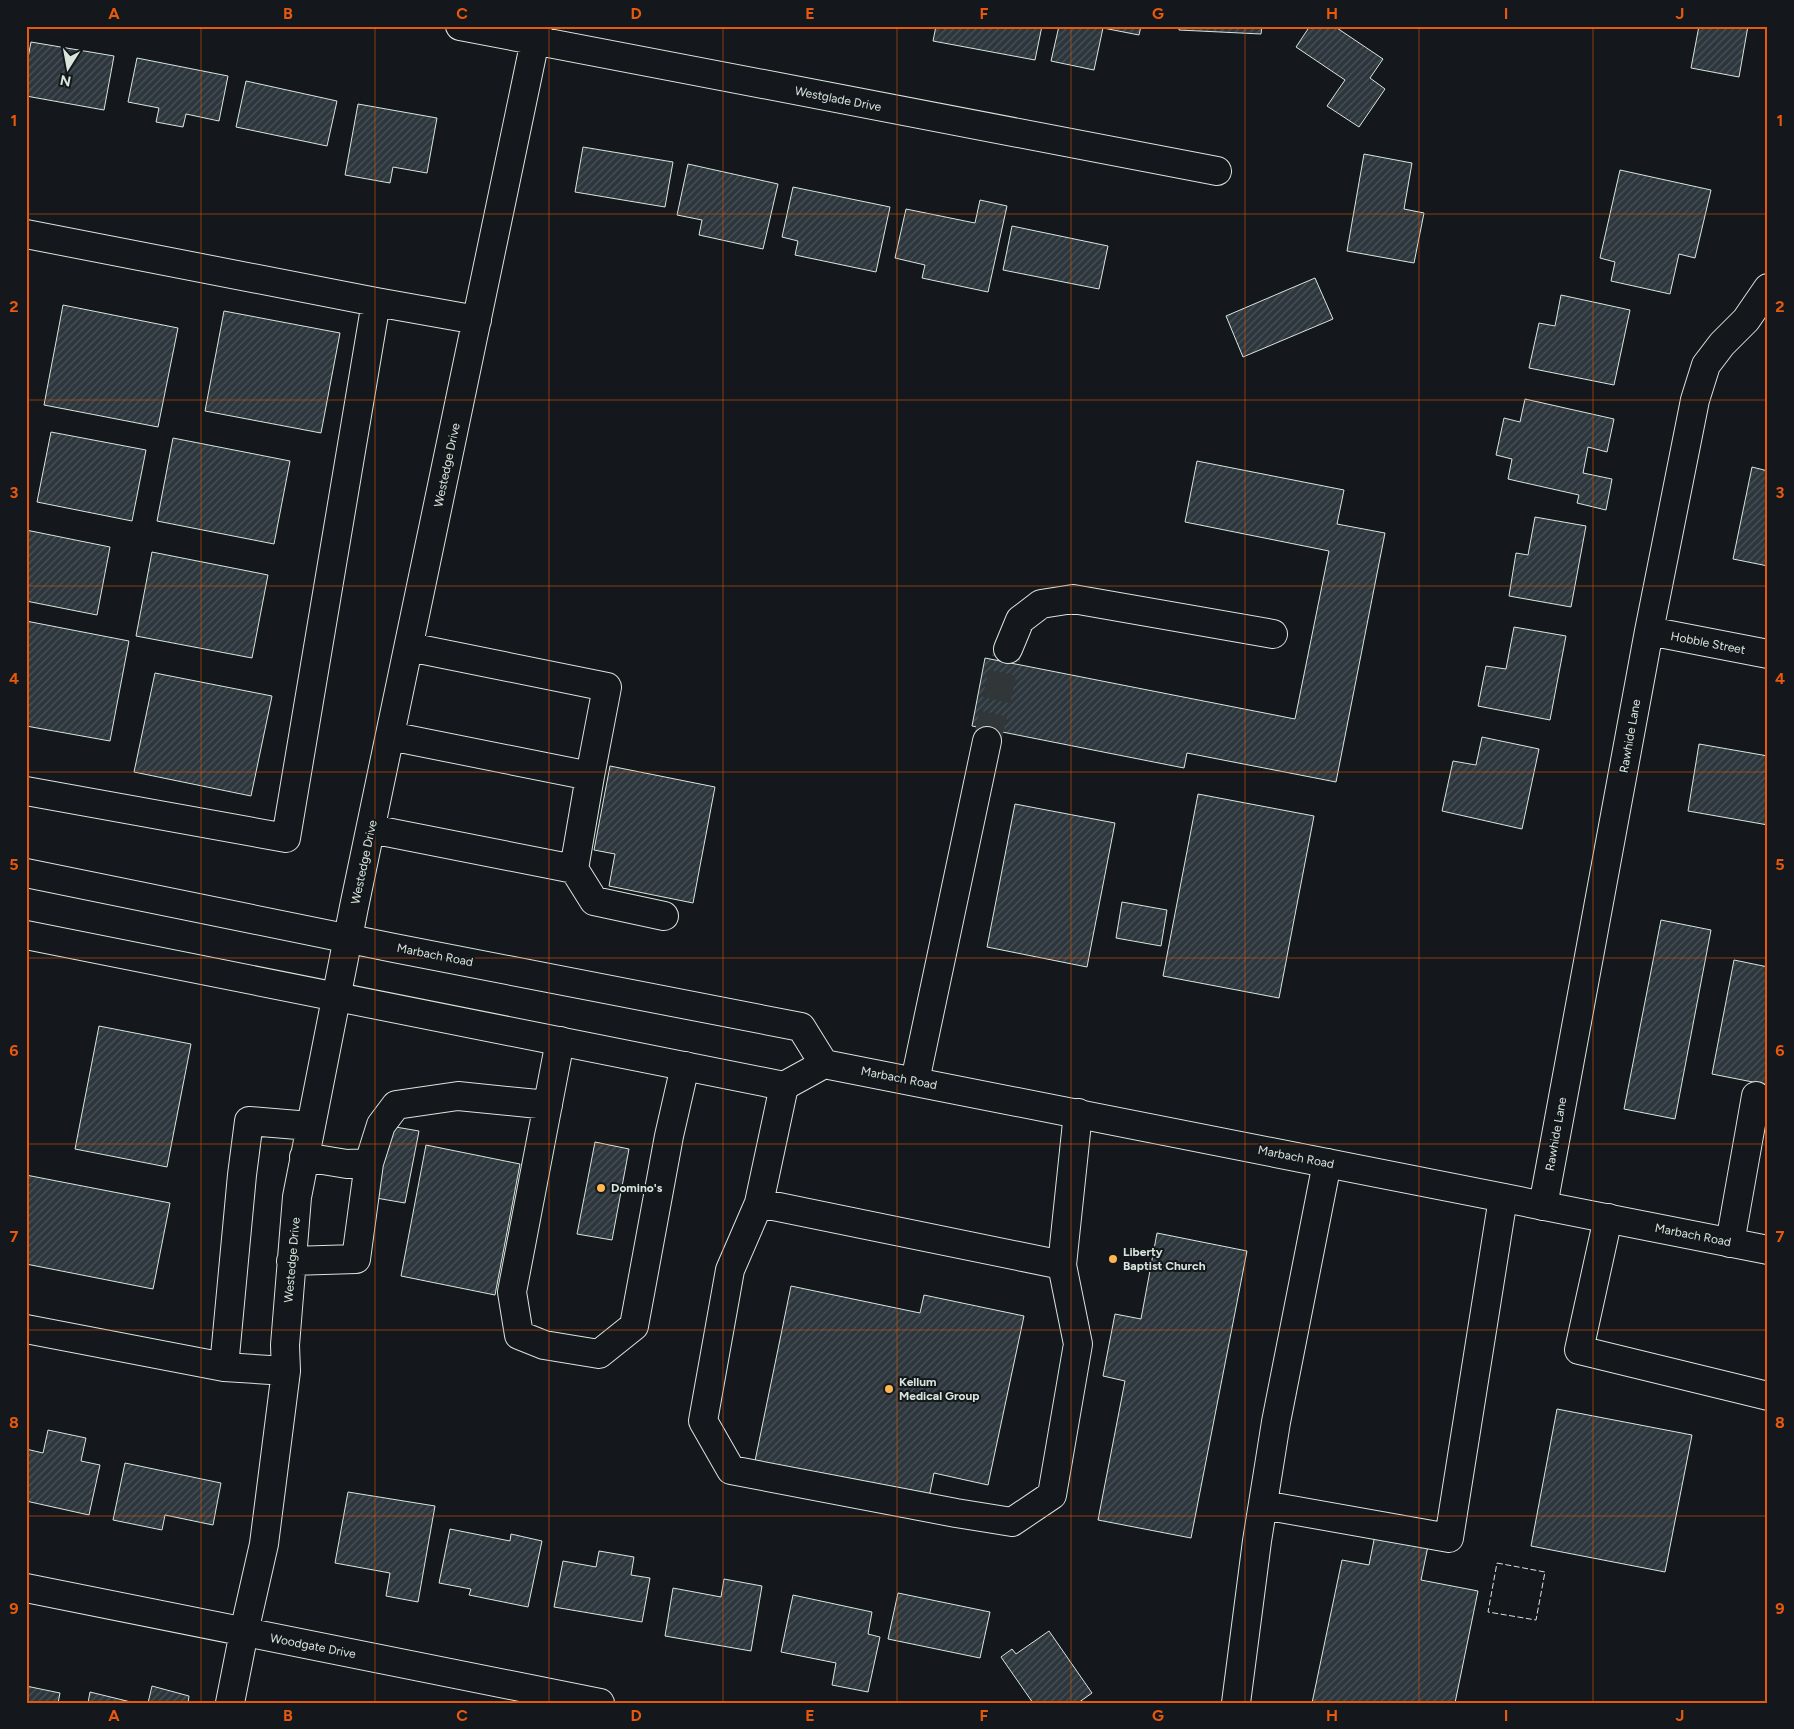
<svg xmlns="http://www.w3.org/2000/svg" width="1794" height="1729" viewBox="0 0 1794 1729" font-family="Figtree,sans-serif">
	<defs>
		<pattern id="building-hatch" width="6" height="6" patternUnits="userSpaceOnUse" patternTransform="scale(1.25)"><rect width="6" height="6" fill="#2c363c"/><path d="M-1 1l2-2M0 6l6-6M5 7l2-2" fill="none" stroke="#4a5358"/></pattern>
	</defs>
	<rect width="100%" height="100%" fill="#14181c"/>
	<path fill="url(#building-hatch)" stroke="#d8e6dc" d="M936,26H1042L1035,60L933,41Z
		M1059,26L1077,27L1141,26L1139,35L1103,28L1094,70L1051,61Z
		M1179,26H1262L1261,34L1179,30Z
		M1310,26H1334L1383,59L1370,78L1385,89L1359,127L1327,106L1345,80L1296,47Z
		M1699,26H1748L1739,77L1691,68Z
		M31,42L114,56L104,110L26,96V68Z
		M137,58L228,76L219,121L186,114L183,127L156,122L159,108L128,102Z
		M246,81L337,101L327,146L236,127Z
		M358,104L437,118L427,173L393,167L390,183L345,175Z
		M583,147L673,162L665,207L575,192Z
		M1364,154L1412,163L1404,209L1424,213L1414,263L1347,251Z
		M688,164L778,184L763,249L699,235L702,220L677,215Z
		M1620,170L1711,190L1695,258L1679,254L1670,294L1611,281L1615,262L1600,258Z
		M793,187L890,207L876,272L795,255L798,241L782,237Z
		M980,200L1007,206L988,292L922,278L925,265L895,258L906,209L975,223Z
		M1012,226L1108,246L1099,289L1003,270Z
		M1315,278L1333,319L1243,357L1226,316Z
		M1561,295L1630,310L1614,385L1529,368L1539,323L1555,326Z
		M63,305L178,328L158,427L44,405Z
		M224,311L340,333L321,433L205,411Z
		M1525,399L1614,419L1607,452L1588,447L1583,473L1612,479L1606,510L1577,503L1579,495L1508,479L1512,459L1496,455L1504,418L1520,422Z
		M51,432L146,450L132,521L37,502Z
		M173,438L290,461L274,544L157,521Z
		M1197,461L1344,490L1337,524L1385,533L1336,782L1187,753L1184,768L972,726L985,658L1295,719L1329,551L1185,522Z
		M1752,467L1768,471V566L1733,559Z
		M1535,517L1586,526L1571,607L1509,596L1516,553L1528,555Z
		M26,530L110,547L97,615L26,601Z
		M152,552L268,575L252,658L136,636Z
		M26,621L129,641L110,741L26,726Z
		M1514,627L1566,636L1550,720L1478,706L1486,666L1506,669Z
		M155,673L272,696L251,796L134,772Z
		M1482,737L1539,749L1522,829L1442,811L1453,761L1476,765Z
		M1699,744L1768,756V825L1688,811Z
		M610,766L715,787L693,903L609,886L615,854L594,850Z
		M1198,794L1314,816L1279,998L1163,976Z
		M1015,804L1115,823L1087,967L987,947Z
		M1122,902L1167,910L1161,946L1116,938Z
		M1661,920L1711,930L1675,1119L1624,1109Z
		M1734,960L1768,967V1085L1712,1074Z
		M99,1026L191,1044L167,1167L75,1149Z
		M390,1126L419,1131L405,1203L376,1198Z
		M595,1142L629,1149L612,1240L577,1234Z
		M426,1145L520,1164L495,1295L401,1276Z
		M26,1175L170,1203L153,1289L26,1264Z
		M1157,1233L1247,1251L1191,1538L1098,1520L1125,1381L1103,1376L1115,1314L1141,1319Z
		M791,1286L920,1313L924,1295L1024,1316L988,1485L934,1473L929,1497L755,1461Z
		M1557,1409L1692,1435L1665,1572L1531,1546Z
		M48,1430L86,1438L81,1461L100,1465L89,1515L26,1501V1449L43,1453Z
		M125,1463L221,1483L213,1525L165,1515L162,1530L113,1520Z
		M348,1492L435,1506L418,1602L386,1596L390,1573L335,1563Z
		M450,1529L510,1541L511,1534L542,1541L528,1607L469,1595L471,1589L439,1583Z
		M1375,1535L1428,1546L1421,1580L1478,1591L1455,1703H1312L1342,1560L1369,1565Z
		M599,1551L634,1557L631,1575L650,1578L642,1622L554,1607L563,1561L596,1567Z
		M724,1579L762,1586L751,1651L665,1636L673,1588L721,1597Z
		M898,1593L990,1612L980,1658L888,1639Z
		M793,1595L872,1612L868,1634L880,1637L868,1692L832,1685L836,1663L781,1652Z
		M1049,1631L1092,1693L1078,1703H1033L1001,1657L1012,1649L1016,1654Z
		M26,1686L60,1693L58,1703H26Z
		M152,1686L189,1696L188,1703H148Z
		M90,1692L135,1703H88Z"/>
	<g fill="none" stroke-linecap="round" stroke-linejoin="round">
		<path stroke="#313739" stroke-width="28" stroke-dasharray="28 14" stroke-linecap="butt" d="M987,741L1008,649"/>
		<g stroke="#d8e6dc" stroke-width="30">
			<path id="minor" d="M460,26L1217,171
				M26,234L376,302L477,320
				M1649,631L1768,654
				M409,647L607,687L590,776
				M1008,649L1020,620L1041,604L1073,599L1273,634
				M390,736L590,776L574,869
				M26,791L286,838L376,302
				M371,829L574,869L594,901L664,916
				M560,1041L512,1292L519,1335L544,1345L599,1354L634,1326L669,1136L685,1066
				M915,1081L987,741
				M784,1086L759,1203L730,1270L703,1421L731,1470L956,1513L1012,1522L1052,1495L1078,1344L1062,1265L1078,1113
				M304,1157L347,1164L369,1163L381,1125L396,1105L458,1096L548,1105
				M759,1203L1062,1265
				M1543,1206L1649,631L1695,400L1706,365L1722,344L1746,320L1768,288
				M1608,1218L1579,1350L1768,1396
				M1730,1243L1756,1096
				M291,1261L356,1259L369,1163
				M26,1329L224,1367L286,1371
				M224,1367L242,1175L249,1121L310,1126
				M1263,1505L1449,1538L1503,1198
				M26,1588L600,1703
				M230,1703L244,1632L264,1544L286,1371L285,1345L297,1197L354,907L538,26
				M1236,1703L1257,1541L1276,1422L1327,1163"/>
		</g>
		<g stroke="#d8e6dc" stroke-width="30">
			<path id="major" d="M26,873L394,948L801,1027L824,1064
				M26,935L784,1086L824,1064L1768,1250"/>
		</g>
		<use href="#minor" stroke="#14181c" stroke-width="28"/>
		<use href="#major" stroke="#14181c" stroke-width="28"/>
		<path stroke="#d8e6dc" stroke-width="1" stroke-dasharray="6 2.5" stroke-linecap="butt" d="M1497,1563L1545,1572L1536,1620L1488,1612Z"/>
	</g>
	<path fill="none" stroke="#e8590c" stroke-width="1" stroke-opacity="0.55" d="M201,26V1703M375,26V1703M549,26V1703M723,26V1703M897,26V1703M1071,26V1703M1245,26V1703M1419,26V1703M1593,26V1703M26,214H1768M26,400H1768M26,586H1768M26,772H1768M26,958H1768M26,1144H1768M26,1330H1768M26,1516H1768"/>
	<g fill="#ffb74d" stroke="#14181c" stroke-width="2">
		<circle cx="601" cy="1188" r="5"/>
		<circle cx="1113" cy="1259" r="5"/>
		<circle cx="889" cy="1389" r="5"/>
	</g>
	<g text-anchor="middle" stroke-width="4" stroke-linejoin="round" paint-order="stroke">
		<g font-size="12" fill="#d8e6dc" stroke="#14181c">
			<text transform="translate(838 99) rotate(11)" y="4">Westglade Drive</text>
			<text transform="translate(447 465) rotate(-78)" y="4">Westedge Drive</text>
			<text transform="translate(1708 643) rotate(11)" y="4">Hobble Street</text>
			<text transform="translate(1630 736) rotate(-80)" y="4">Rawhide Lane</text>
			<text transform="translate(364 862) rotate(-78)" y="4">Westedge Drive</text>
			<text transform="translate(435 955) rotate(11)" y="4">Marbach Road</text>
			<text transform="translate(899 1078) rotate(11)" y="4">Marbach Road</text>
			<text transform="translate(1556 1134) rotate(-80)" y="4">Rawhide Lane</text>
			<text transform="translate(1296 1157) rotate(11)" y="4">Marbach Road</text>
			<text transform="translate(1693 1235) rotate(11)" y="4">Marbach Road</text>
			<text transform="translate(292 1260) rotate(-85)" y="4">Westedge Drive</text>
			<text transform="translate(313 1646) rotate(11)" y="4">Woodgate Drive</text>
		</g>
		<g font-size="12" font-weight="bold" fill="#d8e6dc" stroke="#14181c" text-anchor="start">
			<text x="611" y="1192">Domino's</text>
			<text x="1123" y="1256">Liberty<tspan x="1123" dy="14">Baptist Church</tspan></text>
			<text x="899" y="1386">Kellum<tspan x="899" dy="14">Medical Group</tspan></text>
		</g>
	</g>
	<rect width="1794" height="1729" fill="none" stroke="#14181c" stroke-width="55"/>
	<g transform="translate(68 68) rotate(191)" stroke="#14181c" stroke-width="4" paint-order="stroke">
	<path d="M0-4L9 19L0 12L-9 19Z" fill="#d8e6dc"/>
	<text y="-8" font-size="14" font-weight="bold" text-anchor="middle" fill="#d8e6dc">N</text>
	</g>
	<rect x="28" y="28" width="1738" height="1674" fill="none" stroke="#e8590c" stroke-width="2"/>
	<g font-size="16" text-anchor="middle" font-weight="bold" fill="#e8590c">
		<text x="114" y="19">A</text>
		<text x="288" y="19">B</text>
		<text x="462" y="19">C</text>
		<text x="636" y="19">D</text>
		<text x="810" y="19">E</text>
		<text x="984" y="19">F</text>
		<text x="1158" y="19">G</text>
		<text x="1332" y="19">H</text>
		<text x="1506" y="19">I</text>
		<text x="1680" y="19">J</text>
		<text x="14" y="126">1</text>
		<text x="1780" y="126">1</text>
		<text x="14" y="312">2</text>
		<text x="1780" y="312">2</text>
		<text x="14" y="498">3</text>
		<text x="1780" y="498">3</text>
		<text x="14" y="684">4</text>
		<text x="1780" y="684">4</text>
		<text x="14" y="870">5</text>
		<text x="1780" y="870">5</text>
		<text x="14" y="1056">6</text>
		<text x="1780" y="1056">6</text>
		<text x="14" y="1242">7</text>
		<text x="1780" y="1242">7</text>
		<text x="14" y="1428">8</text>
		<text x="1780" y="1428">8</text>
		<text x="14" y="1614">9</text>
		<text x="1780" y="1614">9</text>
		<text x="114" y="1721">A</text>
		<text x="288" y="1721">B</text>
		<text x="462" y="1721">C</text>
		<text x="636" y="1721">D</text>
		<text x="810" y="1721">E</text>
		<text x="984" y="1721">F</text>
		<text x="1158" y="1721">G</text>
		<text x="1332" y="1721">H</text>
		<text x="1506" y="1721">I</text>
		<text x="1680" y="1721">J</text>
	</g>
</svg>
